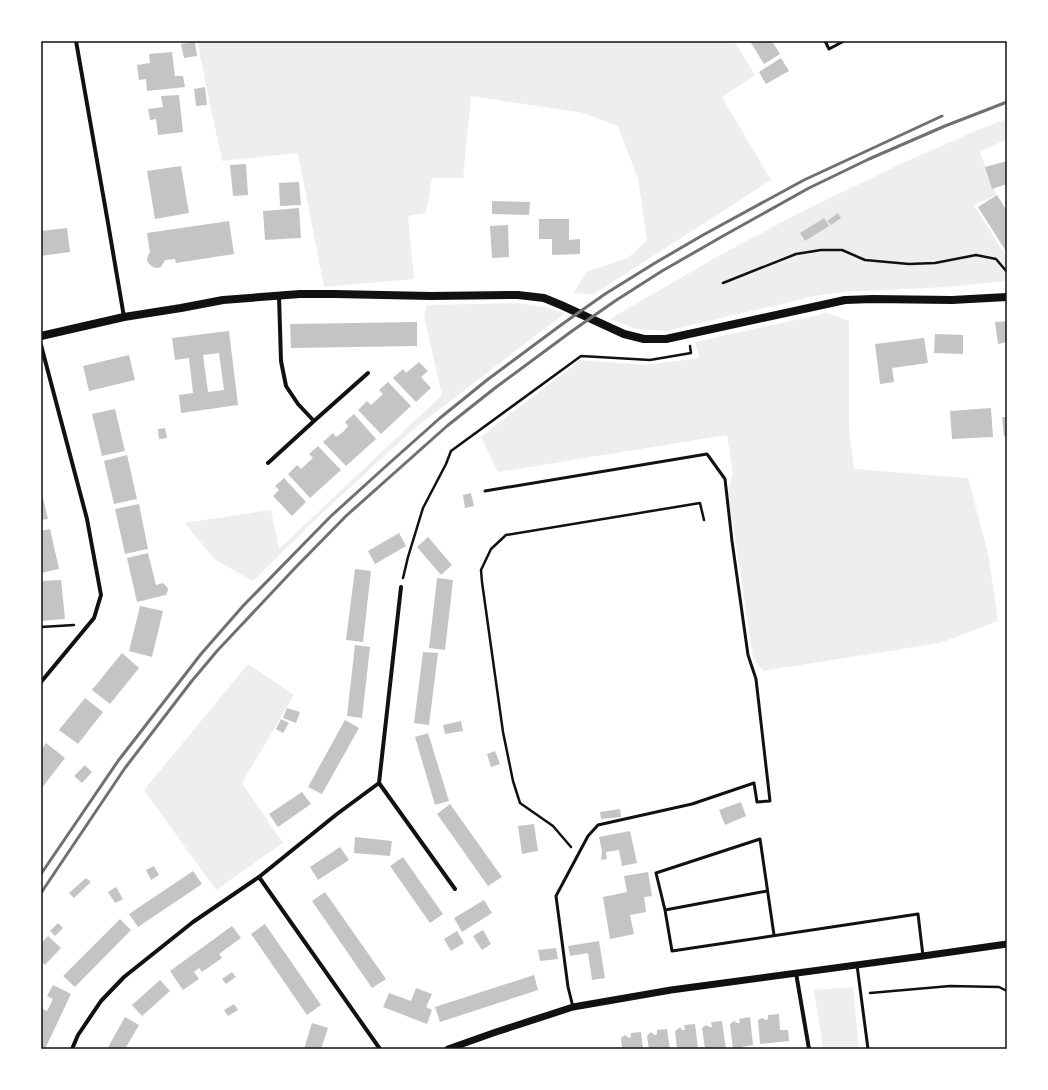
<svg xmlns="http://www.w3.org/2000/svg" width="1048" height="1090" viewBox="0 0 1048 1090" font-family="Lora,serif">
	<rect width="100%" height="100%" fill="#fff"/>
	<path fill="#eee" d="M197,41H734L755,75L722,97L771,180L594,294L574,293L586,272L628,258L647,240L638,179L618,126L583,113L471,96L463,178H432L426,213L408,216L414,279L324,287L298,153L222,161Z
		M1007,119V139L980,152L996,195L974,205L1007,258V281L946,287L843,292L815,296L666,331L636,329L610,319L720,255L801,212L907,161L980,129Z
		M517,303L544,307L565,313L415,428L318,517L253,581L214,559L185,523L271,510L279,549L442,395L424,316L427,305Z
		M827,313L849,321V430L854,469L968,478L988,553L998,621L940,643L763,671L753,657L728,493L733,473L727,435L498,472L481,437L580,360L647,365L699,358L695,342Z
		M248,664L294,695L242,783L283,843L216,890L144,790Z
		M853,987L859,1049H823L814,990Z"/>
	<path fill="#c4c4c4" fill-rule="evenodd" d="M753,41H772L780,54L764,64L751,43Z
		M195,42L197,56L184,58L181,44Z
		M172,52L175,76H183L185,87L147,91L146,79L139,80L137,65L150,63L149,54Z
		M781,58L789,71L766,84L759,72Z
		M205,87L207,105L196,106L194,89Z
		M179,95L183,132L158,135L156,119L150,120L148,109L163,107L161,96Z
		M1007,161V184L992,189L985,167Z
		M246,164L248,195L233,196L230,165Z
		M181,166L189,213L155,219L147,171Z
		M299,182L301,205L280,206L279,183Z
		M997,195L1007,211V253L978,207Z
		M492,201L530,202L529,215L492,214Z
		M299,208L301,238L265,240L263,211Z
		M838,213L841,218L831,225L827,221Z
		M824,218L829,226L805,241L800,233Z
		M539,219H569V240L580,239V254L552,255V239H539Z
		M229,221L234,254L176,263L175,259L165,260L161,267L157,268L153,267L149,264L147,260L148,255L150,253L147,233Z
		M508,225L509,257L492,258L490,226Z
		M67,228L70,252L41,256V231Z
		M1007,321V342L998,344L995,322Z
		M417,322V346L291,348L290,324Z
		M229,331L238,405L181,413L179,395L193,393L189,358L175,360L172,338ZM219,353L224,390L208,392L203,355Z
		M935,334L963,335V354L934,353Z
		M924,338L928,363L892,368L894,382L880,384L875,344Z
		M129,355L135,380L89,391L83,366Z
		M419,362L428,371L421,377L431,388L416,402L393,378L403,369L406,373Z
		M388,382L411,406L381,434L358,410L367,401L371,405L383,394L379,390Z
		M991,408L993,437L952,439L950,411Z
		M115,409L125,451L102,456L92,414Z
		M354,414L376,439L346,466L323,442L333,433L336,437L343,432L348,426L345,422Z
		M1002,417H1007V436H1004Z
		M165,428L167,438L159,439L158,429Z
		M318,446L341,470L310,498L288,474L297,465L301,469L313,458L309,454Z
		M127,455L137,499L114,504L104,461Z
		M284,478L306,502L292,516L273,496L279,490L275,486Z
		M41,490L48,519L41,520Z
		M471,493L474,506L465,508L463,495Z
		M139,504L148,549L125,554L115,509Z
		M50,529L59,569L41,573V531Z
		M399,533L406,546L375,564L368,551Z
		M428,537L452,565L441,575L417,547Z
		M148,553L156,585L163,583L167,587L168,590L166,595L137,602L127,558Z
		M355,569L371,571L363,642L346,640Z
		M437,578L453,580L445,650L429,648Z
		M61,580L65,619L41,621V581Z
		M140,606L163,611L152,657L129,651Z
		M355,645L370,647L362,718L347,716Z
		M423,652L438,653L429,725L414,723Z
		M122,653L139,668L110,704L92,690Z
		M85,698L103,712L78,744L59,730Z
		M287,708L300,712L296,723L283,718Z
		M281,719L289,723L283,733L276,729Z
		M345,720L359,728L322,794L308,787Z
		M461,721L463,731L445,734L443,725Z
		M428,733L449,801L435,805L415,737Z
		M46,743L65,758L41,789V750Z
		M495,751L500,764L491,767L487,754Z
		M85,765L92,772L82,783L74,776Z
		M302,792L311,804L278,827L269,814Z
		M741,802L746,816L725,825L719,810Z
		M450,804L502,877L488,886L437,814Z
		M620,809L621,817L601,819L600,812Z
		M534,824L538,851L522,854L518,826Z
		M630,831L637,863L622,866L619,850L606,852L607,859L601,860L602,851L599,837Z
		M355,837L392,841L390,856L354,853Z
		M340,847L349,860L318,880L310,867Z
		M403,857L443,914L430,923L390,866Z
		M154,866L159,875L151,880L146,870Z
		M193,871L202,884L138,927L129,914Z
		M648,872L652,896L644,897L646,912L630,915L634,934L610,939L603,897L627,892L624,876Z
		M86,878L91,882L74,898L69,893Z
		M116,887L123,899L115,903L108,892Z
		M325,892L386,979L372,988L312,901Z
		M484,900L492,913L462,932L454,918Z
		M120,919L131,930L75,987L63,976Z
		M58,923L63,928L55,936L50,931Z
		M265,924L321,1005L307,1015L251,934Z
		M232,926L241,938L219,954L222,958L202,972L199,968L194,972L199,979L183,990L170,971Z
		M483,930L491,944L482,950L473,936Z
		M457,931L464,943L451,951L444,939Z
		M48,936L61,948L45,965L41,961V943Z
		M599,941L605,978L592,980L588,953L570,956L568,946Z
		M556,948L558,959L540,961L538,950Z
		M232,972L236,977L226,984L222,979Z
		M534,975L538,990L440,1022L435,1007Z
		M160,980L170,991L142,1016L132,1005Z
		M53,985L71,994L45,1049H41V1022L42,1021L41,1020V1008L47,1011L53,999L47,996Z
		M416,988L432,994L426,1007L432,1010L427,1024L383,1007L389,993L411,1001Z
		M234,1004L238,1010L228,1016L224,1010Z
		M779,1014L780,1030H788L789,1041L760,1044L758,1020L762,1018L766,1020L768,1019V1015Z
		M125,1017L139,1025L125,1049H107Z
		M750,1017L753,1045L742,1047L743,1049H733L730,1024L734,1021L737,1023H740L739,1019Z
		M722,1021L726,1049H705L702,1028L706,1025L710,1027H712L711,1022Z
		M312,1023L328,1028L321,1049H304Z
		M695,1024L698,1049H677L675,1031L679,1028H681L682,1030H685L684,1025Z
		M667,1029L670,1049H649L647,1036L651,1032L655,1035L657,1034V1030Z
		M641,1032L643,1049H622L621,1038L625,1035L629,1038L631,1037V1033Z"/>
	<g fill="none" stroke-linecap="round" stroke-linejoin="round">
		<path stroke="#111" stroke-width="2.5" d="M723,283L796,254L821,250H842L865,260L909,264L935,263L976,255L996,259L1007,272
			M403,578L408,557L423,508L446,464L451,451L581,356L650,360L691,353L690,346
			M41,627L74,625
			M571,847L553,826L520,803L513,781L503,732L482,582L481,570L491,549L506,535L700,503L704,520
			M870,993L950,986L999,987L1007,991"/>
		<path stroke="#111" stroke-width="3" d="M825,41L829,49L844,41
			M485,491L707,454L725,479L732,541L748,655L756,679L770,801L757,802L754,783L692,804L598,825L588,836L556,896L568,987L573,1007
			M665,910L767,891
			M774,935L760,839L656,873L665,910L672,951L918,914L923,956
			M857,965L868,1049"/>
		<path stroke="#111" stroke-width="4" d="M76,41L108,223L124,317
			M279,296L281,361L286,386L298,404L314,421L368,373
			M41,345L87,519L101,595L94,618L41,682
			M268,463L314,421
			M379,783L455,889
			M796,973L809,1049
			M72,1049L78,1035L101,1001L124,977L193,922L259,877
			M380,1049L259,877L337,814L379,783L401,587"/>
		<path stroke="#111" stroke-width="7" d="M448,1049L496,1032L573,1007L671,990L923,956L1007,944"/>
		<path stroke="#111" stroke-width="8" d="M41,336L124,317L181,308L223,300L300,294H334L431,296L518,295L544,298L561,305L624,334L644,339H666L845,300L873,299L952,300L1007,297"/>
		<path stroke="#707070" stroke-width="3" d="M41,874L118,761L201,654L243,606L330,517L385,467L440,418L487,380L561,325L605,294L655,263L703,235L804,180L942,116
			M41,893L125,768L191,682L217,651L295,568L346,516L447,426L495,388L572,331L615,301L662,271L723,236L809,188L869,159L945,126L1007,102"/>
	</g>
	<rect width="1048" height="1090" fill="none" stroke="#ffffff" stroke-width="84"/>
	<rect x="42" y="42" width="964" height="1006" fill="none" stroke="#111" stroke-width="1.5"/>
</svg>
